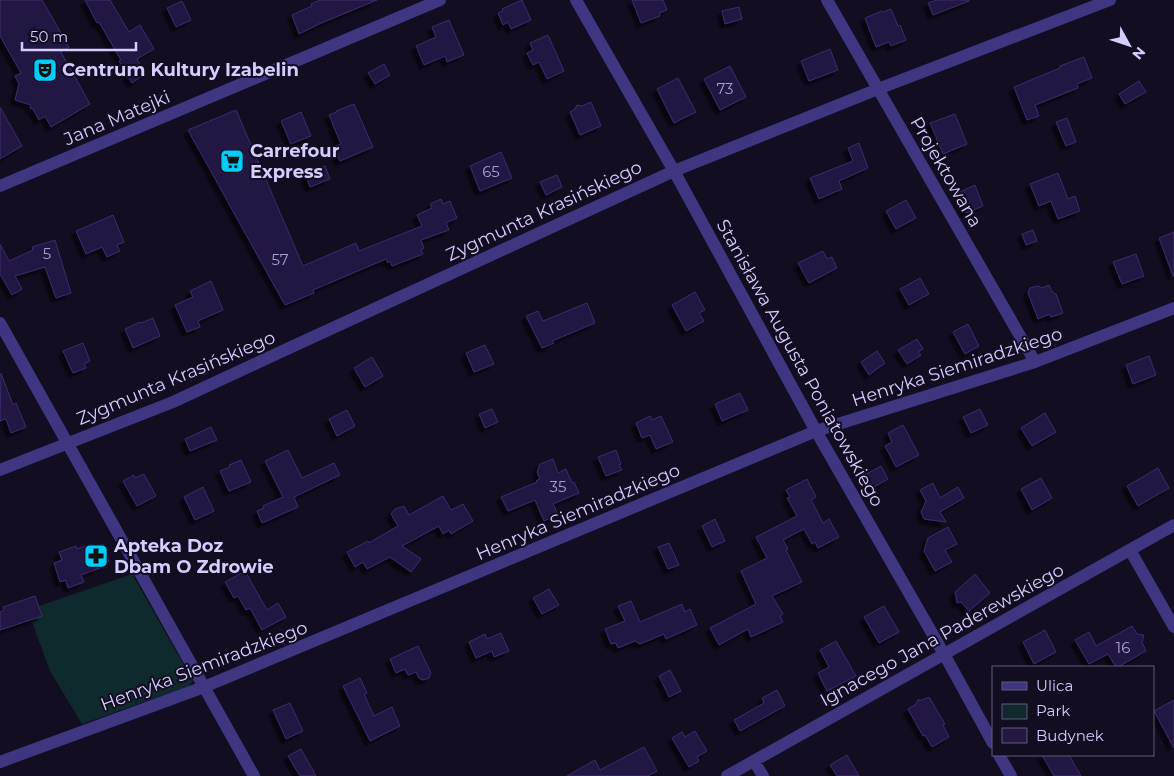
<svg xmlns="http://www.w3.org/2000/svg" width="1174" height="776" viewBox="0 0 1174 776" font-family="Montserrat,sans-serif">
	<defs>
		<filter id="shadow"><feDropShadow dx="-4.5" dy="4.5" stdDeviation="1" flood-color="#0009"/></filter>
	</defs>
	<rect width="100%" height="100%" fill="#120d21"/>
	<path fill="#0f2a2c" d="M132,574L193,681L189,686L82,724L50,671L31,619L39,606Z"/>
	<path fill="#241843" stroke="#3c2a6f" filter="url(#shadow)" d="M0,0H42L69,47L61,52L90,104L51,127L45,116L39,120L33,109L30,108L31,105L15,100L19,84L15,76L21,73L0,36Z
		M85,0H110L129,32L140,25L154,49L137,59L145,74L132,83L119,61L121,60L99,22L97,23Z
		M320,0H377L319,24L299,34L292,15L312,6L311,4Z
		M522,0L531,20L511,29L508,22L503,25L498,13L503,11L502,9Z
		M632,0H663L667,10L659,13L660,16L641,23Z
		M937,0H969V1L933,15L928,3Z
		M182,1L191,20L176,27L167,8Z
		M739,7L742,19L725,24L722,11Z
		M891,9L898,26L900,25L906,40L891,46L889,42L876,47L865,18L882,11L883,12Z
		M449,20L464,55L447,62L445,56L424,65L416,46L436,37L432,27Z
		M548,35L564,71L547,79L539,62L533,65L527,53L533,50L530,43Z
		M830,49L838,70L809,81L801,61Z
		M1084,57L1092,78L1077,84L1078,88L1035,105L1039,116L1027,120L1014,87L1060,68V66Z
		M384,64L390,75L375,84L368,73Z
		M730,66L746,97L720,110L704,79Z
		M678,78L696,112L674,123L657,89Z
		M1139,81L1146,92L1125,104L1119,94Z
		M591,102L601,126L580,135L570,112L575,109L577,105L582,106Z
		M354,104L373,147L340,161L333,147L341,144L329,115L337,112L336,111Z
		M0,107L22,146L0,159Z
		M236,110L303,266L356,243L359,251L422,226L417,215L432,208L430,204L441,199L443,204L450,201L457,218L446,223L449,230L421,240L424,248L421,250L423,254L392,266L390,261L388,263L386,259L313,290L314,293L285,305L188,130Z
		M301,112L311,136L291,144L281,121Z
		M955,114L967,144L943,154L930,123Z
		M1067,118L1076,142L1066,146L1056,122Z
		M859,143L868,168L839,181L842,189L819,199L810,178L853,161L848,148Z
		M501,152L512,178L480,191L470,166Z
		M325,166L330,179L310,187L305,174Z
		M1058,173L1068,199L1075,196L1080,211L1058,219L1051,201L1039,206L1030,184Z
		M557,175L562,187L546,195L540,182Z
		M975,185L983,206L966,213L958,193Z
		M906,200L916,218L896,229L886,211Z
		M113,215L124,242L117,245L120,251L107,257L102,247L86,254L76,231Z
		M1033,230L1037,241L1026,245L1022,234Z
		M1174,232V276H1173L1159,238Z
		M55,240L71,293L56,298L45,267L15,276L22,289L12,295L0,274V244L9,261L33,250L32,247Z
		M823,251L827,259L832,257L837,268L809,283L798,263Z
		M1136,254L1144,276L1122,284L1113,262Z
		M920,278L929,294L909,305L900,289Z
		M211,281L223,310L198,321L200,327L187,332L175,305L193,297L190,291Z
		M1049,285L1052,292L1056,294L1063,313L1051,317L1050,314L1038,319L1028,293L1030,288L1038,286L1042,288Z
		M695,292L705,310L699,313L704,321L686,331L672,305Z
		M587,303L595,323L552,341L554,343L542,348L526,316L538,311L543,321Z
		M153,318L160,336L133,348L125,329L140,322L141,323Z
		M968,324L979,346L965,354L953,332Z
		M917,339L923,349L918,352L921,355L907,364L898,350Z
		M83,343L90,361L84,364L86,368L73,373L63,351Z
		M485,345L494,364L474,372L466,353Z
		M877,351L885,363L869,375L861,362Z
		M1149,356L1156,375L1133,384L1126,365Z
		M372,357L383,376L365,387L354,368Z
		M1,373L13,405L16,403L26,427L11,433L6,419L0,421Z
		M740,393L748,410L722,421L715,404Z
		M492,409L498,422L485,428L479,414Z
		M980,409L988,425L971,433L963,417Z
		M347,410L355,426L337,436L329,419Z
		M1045,413L1056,432L1032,446L1021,428Z
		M650,416L652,420L661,416L673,442L656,449L650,435L642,438L636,423Z
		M903,425L919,455L896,467L885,446L892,442L888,433Z
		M211,427L217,440L190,451L185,439Z
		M288,450L302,478L334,463L340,475L294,497L298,507L262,523L257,511L264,508L263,506L283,497L265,461Z
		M616,450L621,464L619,465L622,470L606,476L598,457Z
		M553,459L558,473L566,469L572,483L574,482L579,493L553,504L558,515L544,521L535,500L508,511L501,497L537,482L536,481L540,479L537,472L540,464Z
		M241,460L251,482L229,491L220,471L230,467L229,465Z
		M881,466L888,479L872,488L865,475Z
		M1158,468L1169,488L1138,506L1127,486Z
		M144,474L156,496L137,506L123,481L134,475L135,478Z
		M1041,478L1052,498L1032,510L1021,489Z
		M807,479L816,497L811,500L817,511L823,523L829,519L839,537L818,548L815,542L812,544L804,529L783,540L788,549L786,550L802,582L772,596L783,614L780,616L783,622L751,637L748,629L719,645L710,628L756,604L741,571L767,558L756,537L797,516L787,498L790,497L786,490Z
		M933,483L940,498L958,487L964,498L940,512L946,522L924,519L921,512L926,501L920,490Z
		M203,487L214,511L195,520L184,497Z
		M443,496L451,510L463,504L473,521L451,534L449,530L443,534L439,526L402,546L421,559L411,572L390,557L367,569L363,562L355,567L347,552L368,541L369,543L398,526L391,514L395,509L404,506L409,515Z
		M715,519L725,541L712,547L702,526Z
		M948,527L957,544L945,550L952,562L935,571L924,551L928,538Z
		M669,543L679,565L668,569L658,547Z
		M92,544L93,548L103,544L109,561L98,565L100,568L81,575L84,582L68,588L66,580L60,582L54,563L62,560L59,552L76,546L77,549Z
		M245,571L267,610L278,603L286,617L262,630L250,608L246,610L238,596L234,598L225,582Z
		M975,574L990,593L969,611L961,602L957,603L955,592Z
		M549,589L559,605L542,614L533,598Z
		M35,596L42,616L0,630V612L4,610L3,607Z
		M631,601L640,622L682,604L685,612L690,609L697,625L666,639L664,634L640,644L635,641L618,648L616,643L611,644L605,629L625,621L618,606Z
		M884,606L899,632L879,643L864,617Z
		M1132,626L1137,634L1144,635L1142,642L1146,651L1118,667H1116L1108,654L1089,664L1075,640L1089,632L1096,646Z
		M1045,630L1056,652L1034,664L1023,642Z
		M501,633L509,651L494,657L492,651L476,658L469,642L485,634L487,639Z
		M836,641L856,676L827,691L818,673L829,667L820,650Z
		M418,646L431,673L429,678L423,680L419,678L416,672L408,675L405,669L396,673L390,659Z
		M670,670L681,691L669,697L659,676Z
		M360,678L367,693L364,694L374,716L392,707L400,726L370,741L343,686Z
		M777,690L785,706L740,731L734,720L764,703L762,698Z
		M929,697L945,724L943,725L949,737L932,747L925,735L923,736L908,709L916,704L918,700H922Z
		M1174,700V748L1154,711Z
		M290,703L303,731L286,739L273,710Z
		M695,731L707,751L697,757L699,761L689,767L672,738L682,732L685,737Z
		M644,747L657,771L648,776H567L595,760L600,770Z
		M301,749L305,756L316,776H300L288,756Z
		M847,755L859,776H837L830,765Z
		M1042,755H1069L1081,776H1054Z"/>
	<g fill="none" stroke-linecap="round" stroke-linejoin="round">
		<path stroke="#3f3682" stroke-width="12" d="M576,0L674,171L816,431L944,654L993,743
			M827,0L1035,362
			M0,186L440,0
			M0,323L254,776
			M0,470L173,402L287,349L674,171L878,89L1110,0
			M1130,550L1174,627
			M999,755L1011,776
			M754,761L763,776
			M0,762L204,687L816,431L1035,362L1174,308
			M727,776L1174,525"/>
	</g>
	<defs>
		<g id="theatre-square" transform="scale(1.25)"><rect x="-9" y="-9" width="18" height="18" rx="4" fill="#00cdf8" stroke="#120d21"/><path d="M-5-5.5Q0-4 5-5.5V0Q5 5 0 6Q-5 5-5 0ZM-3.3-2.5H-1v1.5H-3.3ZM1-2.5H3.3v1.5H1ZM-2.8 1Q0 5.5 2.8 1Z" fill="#111"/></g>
		<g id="supermarket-square" transform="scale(1.25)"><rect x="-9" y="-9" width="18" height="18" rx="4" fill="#00cdf8" stroke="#120d21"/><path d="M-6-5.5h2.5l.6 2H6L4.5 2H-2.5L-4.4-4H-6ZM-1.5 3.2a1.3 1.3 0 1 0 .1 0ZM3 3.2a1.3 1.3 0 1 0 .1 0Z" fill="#111"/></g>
		<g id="pharmacy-square" transform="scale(1.25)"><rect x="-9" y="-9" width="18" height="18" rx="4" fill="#00cdf8" stroke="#120d21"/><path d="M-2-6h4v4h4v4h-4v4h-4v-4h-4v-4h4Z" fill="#111"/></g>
	</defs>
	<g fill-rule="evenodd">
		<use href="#theatre-square" x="45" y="70"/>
		<use href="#supermarket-square" x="232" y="161"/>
		<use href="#pharmacy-square" x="96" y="556"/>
	</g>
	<g text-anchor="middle" stroke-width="4" stroke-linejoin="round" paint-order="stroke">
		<g font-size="15" fill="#aaa0d0">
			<text x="725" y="94">73</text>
			<text x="491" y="177">65</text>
			<text x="47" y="259">5</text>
			<text x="280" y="265">57</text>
			<text x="558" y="492">35</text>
			<text x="1123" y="653">16</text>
		</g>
		<g font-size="18" font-weight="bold" fill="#d6cdff" stroke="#120d21" text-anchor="start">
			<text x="62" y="76">Centrum Kultury Izabelin</text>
			<text x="250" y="157">Carrefour<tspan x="250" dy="21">Express</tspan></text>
			<text x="114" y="552">Apteka Doz<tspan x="114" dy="21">Dbam O Zdrowie</tspan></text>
		</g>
		<g font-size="18" fill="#d6cdff" stroke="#120d21">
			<text transform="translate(117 118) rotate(-23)" y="6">Jana Matejki</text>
			<text transform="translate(946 172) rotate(60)" y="6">Projektowana</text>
			<text transform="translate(544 211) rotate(-25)" y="6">Zygmunta Krasińskiego</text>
			<text transform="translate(800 363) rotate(61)" y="6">Stanisława Augusta Poniatowskiego</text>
			<text transform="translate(957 367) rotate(-18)" y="6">Henryka Siemiradzkiego</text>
			<text transform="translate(176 378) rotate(-23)" y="6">Zygmunta Krasińskiego</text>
			<text transform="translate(578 512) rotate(-23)" y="6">Henryka Siemiradzkiego</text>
			<text transform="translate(942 635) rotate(-29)" y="6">Ignacego Jana Paderewskiego</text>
			<text transform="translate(204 666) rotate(-21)" y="6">Henryka Siemiradzkiego</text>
		</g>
	</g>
	<rect x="992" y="666" width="162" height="90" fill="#120d21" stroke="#605a7a"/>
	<rect x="1002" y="682" width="25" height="8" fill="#3f3682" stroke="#605a7a"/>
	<text x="1036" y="691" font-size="15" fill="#d6cdff">Ulica</text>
	<rect x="1002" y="704" width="25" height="15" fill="#0f2a2c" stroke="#605a7a"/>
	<text x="1036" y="716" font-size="15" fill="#d6cdff">Park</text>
	<rect x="1002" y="728" width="25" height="15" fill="#241843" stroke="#605a7a"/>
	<text x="1036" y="741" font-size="15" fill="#d6cdff">Budynek</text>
	<g transform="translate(1129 45) rotate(130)" stroke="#120d21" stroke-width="4" paint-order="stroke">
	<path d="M0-4L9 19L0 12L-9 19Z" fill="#d6cdff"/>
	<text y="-8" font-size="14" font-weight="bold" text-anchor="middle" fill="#d6cdff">N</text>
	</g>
	<path d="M22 42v8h114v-8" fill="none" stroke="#d6cdff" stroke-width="2.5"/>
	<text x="30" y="42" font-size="15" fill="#d6cdff" stroke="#120d21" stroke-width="4" paint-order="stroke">50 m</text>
</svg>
